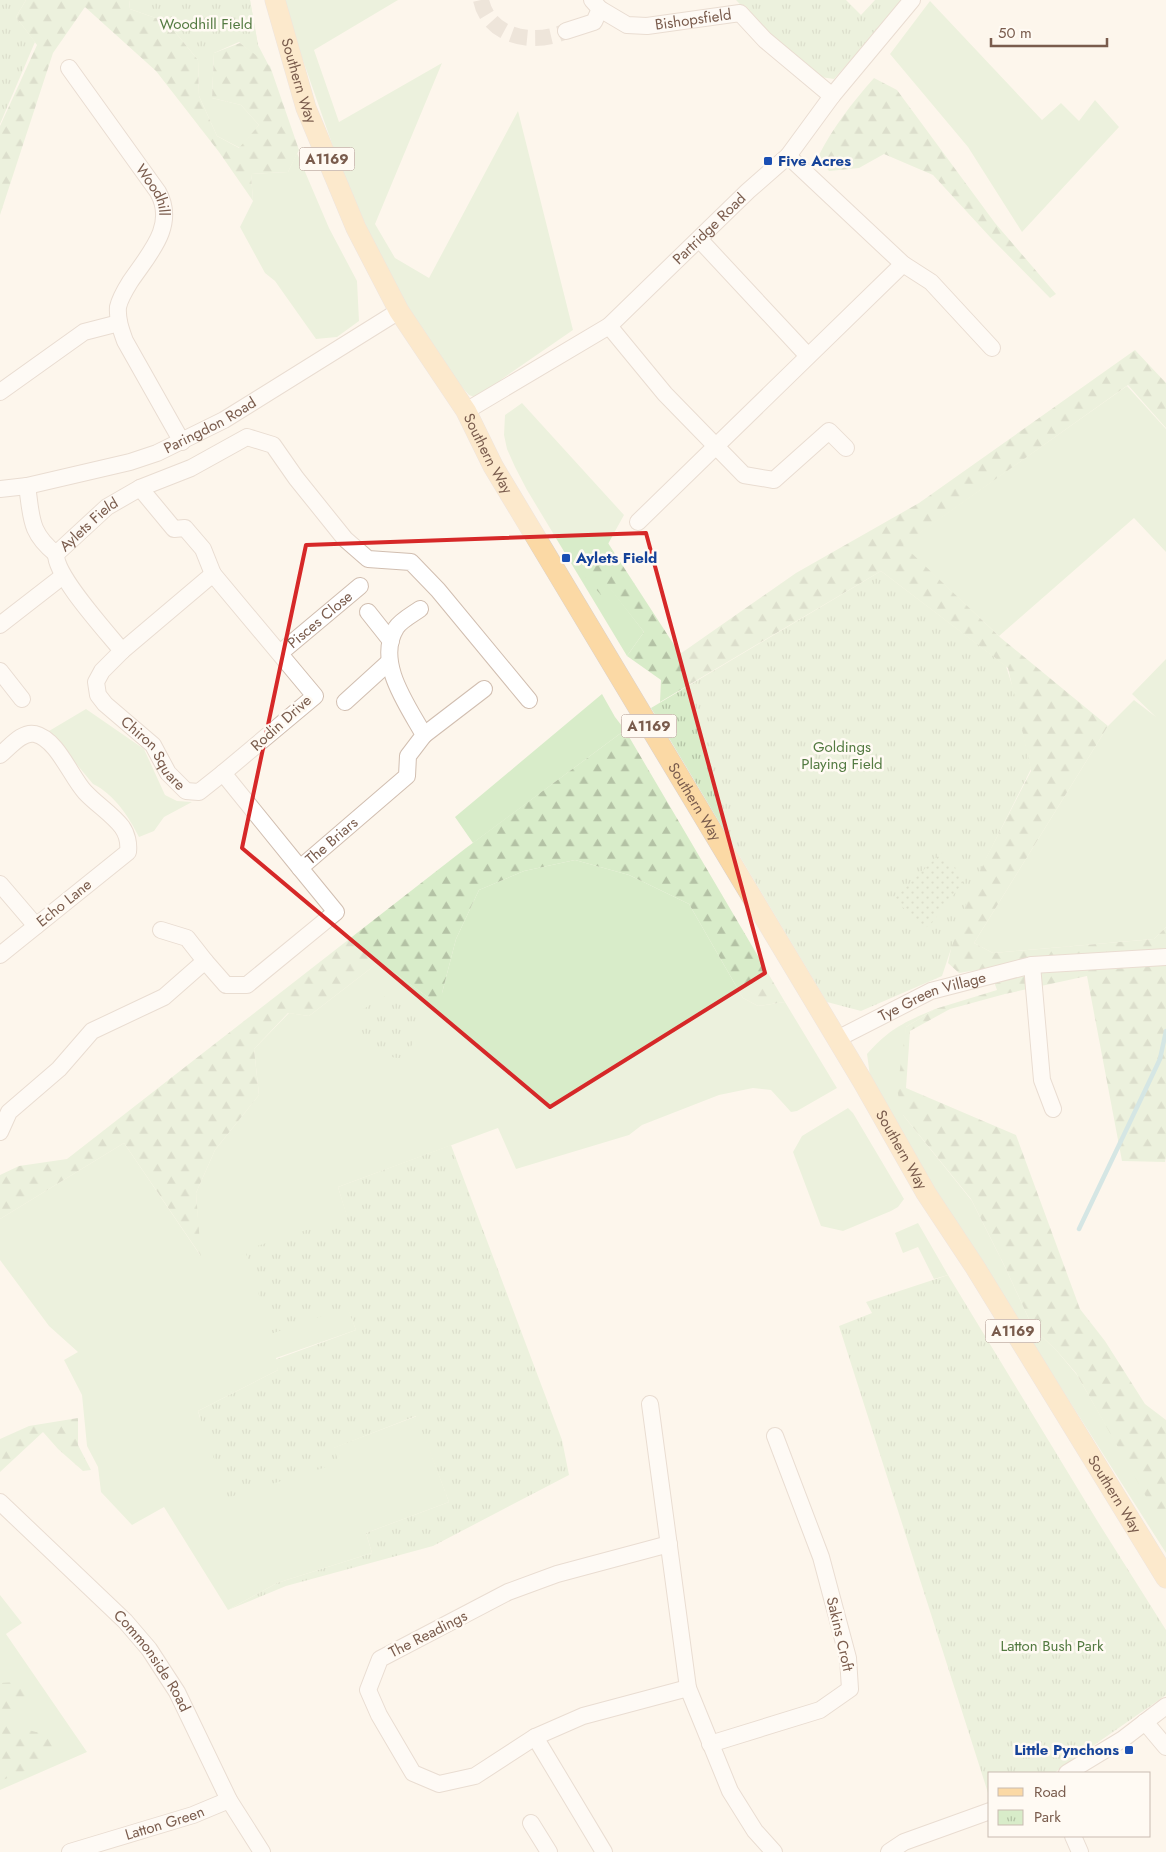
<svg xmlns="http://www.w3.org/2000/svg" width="1166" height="1852" viewBox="0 0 1166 1852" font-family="Jost,sans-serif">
	<defs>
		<pattern id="forest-firs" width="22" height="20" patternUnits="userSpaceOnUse" patternTransform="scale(1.25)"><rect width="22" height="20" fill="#d8ecc9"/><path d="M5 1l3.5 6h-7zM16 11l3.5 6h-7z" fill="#b4c2a5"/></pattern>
		<pattern id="park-tufts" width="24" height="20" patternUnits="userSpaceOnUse" patternTransform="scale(1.25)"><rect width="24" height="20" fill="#d8ecc9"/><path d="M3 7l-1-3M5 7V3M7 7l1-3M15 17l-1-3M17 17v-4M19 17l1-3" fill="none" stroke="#b4c2a5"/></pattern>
		<pattern id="garden-dots" width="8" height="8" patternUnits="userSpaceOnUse" patternTransform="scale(1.25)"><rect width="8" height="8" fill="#d8ecc9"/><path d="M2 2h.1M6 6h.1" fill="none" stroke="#b4c2a5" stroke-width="1.8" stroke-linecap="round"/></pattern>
	</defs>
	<rect width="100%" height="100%" fill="#fdf6ec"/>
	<path fill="#d8ecc9" d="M129,0H250L258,45L270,68L239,42L214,53L212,98L241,105L259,125L240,148L217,136L199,96L198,60L167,22L130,9Z
		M282,0H398L314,50L339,122L442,63L375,224L395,258L429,278L518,111L573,330L502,379L491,390L477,398L469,395L410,328L337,158Z
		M930,1L1042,120L1061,103L1079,121L1095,100L1119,127L1022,232L968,147L890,54Z
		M297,153L329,228L357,281L359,321L337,337L316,339L275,281L265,273L240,227L253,201L251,174L288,172Z
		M1127,386L1166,429V552L1134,518L999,636L902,545Z
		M522,403L624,515L608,544L601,594L607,584L644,632L627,656L527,490L515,467L507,449L504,435L505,415Z
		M1166,659V927L1154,939L993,953L974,943L1108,726L1134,700L1156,717L1132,694Z
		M602,694L615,717L625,730L473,843L455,817Z
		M86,709L144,749L165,795L177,801L192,802L164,817L154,831L139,837C129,817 114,794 93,784L49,731Z
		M575,860L629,875L689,904L743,998L758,1006L785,1002L837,1088L797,1111L791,1112L771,1090L753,1088L719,1095L642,1125L629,1135L516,1169L498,1128L338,1187L360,1257L333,1267L356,1330L276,1358L278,1370L198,1411L200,1418L338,1463L333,1448L417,1416L449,1502L366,1533L372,1553L277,1583L228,1610L164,1507L132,1525L101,1492L98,1467L87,1446L82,1395L64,1360L78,1352L49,1326L0,1260V1219L124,1143L200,1255L196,1193L215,1150L259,1095L254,1049L289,1013L309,1016L379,962L429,998L442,993L456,939L479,890L524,871Z
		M935,1009L906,1027L903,1115L972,1201L1006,1269L1033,1328L1057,1351L1077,1375L1166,1529V1553L925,1174L870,1076L867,1054C890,1028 905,1022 935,1009Z
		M848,1108L853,1113L904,1199L898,1207L891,1211L843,1231L821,1226L793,1152L802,1136Z
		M918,1223L948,1275L934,1279L918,1247L903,1253L895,1233Z
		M0,1595L22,1623L6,1634L87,1752L0,1790Z"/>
	<path fill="url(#forest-firs)" d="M26,0H129L130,9L167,22L198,60L199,96L217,136L239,148L259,125L241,105L212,98L214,53L240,43L270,66L299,150L288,172L251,174L253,201L219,152L156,71L85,7L53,53L0,215V126L37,45L16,17Z
		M874,78L897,90L995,223L1056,294L1050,298L990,237L933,175L884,154L859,168L829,171L818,157C833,127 852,103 874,78Z
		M1135,350L1166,383V428L1128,385L903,545L1001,638L1108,726L974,943L993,953L1154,939L1166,927V1157L1165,1162L1122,1161L1087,976L1005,994L950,1009L910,1031L906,1088L1016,1135L1080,1309L1105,1341L1145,1404L1166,1420V1532L1076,1373L1057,1351L1033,1328L1006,1269L971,1199L903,1115L897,1090L906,1027L935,1009L997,990L989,968L959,973L948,963L953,939L970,889L1031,771L1008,668L881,571L660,702L661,680L627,656L644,632L607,585L601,595L585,577L608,543L680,654L796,573L919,503Z
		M625,730L785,1002L758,1006L743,998L689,904L629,875L575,860L524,871L479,890L456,939L441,997L429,998L379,962L309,1016L288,1013L254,1049L259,1095L215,1150L196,1193L201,1256L124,1143L0,1219V1175L19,1166L67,1159L466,848Z
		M78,1418V1445L91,1470L83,1471L58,1449L43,1432L0,1472V1439L29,1426Z
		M17,1682L33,1695L14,1718L17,1727L36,1732L52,1729L63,1746L50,1761L0,1781V1683Z"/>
	<path fill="url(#park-tufts)" fill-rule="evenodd" d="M0,0H26L16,17L35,42L0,124Z
		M133,0H250L258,45L240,35L199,54L170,19L134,5Z
		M736,0H846L861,15L875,0H901L881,26L834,79L814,76L765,31Z
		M881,571L1006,666L1013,688L1031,769L971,889L942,976L861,1011L827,1002L651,708ZM941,854L964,880L943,907Z
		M398,988L421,1016V1026L406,1057C383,1063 367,1040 355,1023L360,1011Z
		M451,1145L562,1440L569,1475L433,1546L286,1586L228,1610L277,1583L372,1553L366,1533L449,1502L416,1416L334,1448L339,1463L227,1498L198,1411L278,1370L274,1360L356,1330L347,1307L271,1334L245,1250L347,1217L338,1187Z
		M948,1275L1098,1522L1166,1630V1695L1054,1773H990L989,1796L839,1326L872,1313L866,1302Z"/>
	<path fill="url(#garden-dots)" d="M941,853L965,880L931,924L925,928L894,899Z"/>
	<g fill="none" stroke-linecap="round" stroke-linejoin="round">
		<path stroke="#a5d3da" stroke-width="4.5" d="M1079,1229L1160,1059L1166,1031"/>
		<path stroke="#dcd0c4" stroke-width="16" stroke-dasharray="16 8" stroke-linecap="butt" d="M481,0C489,38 535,46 566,31"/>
		<g stroke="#d1beb0" stroke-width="18">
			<g id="minor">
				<path id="s1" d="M592,0L600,9L627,25L647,26L740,13L765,40L832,96"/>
				<path d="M566,31L594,22L600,9"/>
				<path id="s2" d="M69,68L158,192C177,226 148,255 130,282C125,290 120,298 118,307C117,319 121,330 125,341L182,442"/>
				<path d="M788,156L903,264L931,282L992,348"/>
				<path d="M699,239L808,356"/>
				<path d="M609,326L665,394L744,475L774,480L829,431L846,448"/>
				<path d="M0,392L84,332L119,323"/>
				<path id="s3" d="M466,411L609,326L748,191L788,156L832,96L912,0"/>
				<path id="s4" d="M27,486C32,518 29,532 56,554L107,507L140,488L191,468L247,437L273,445L296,478L345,539L368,559L411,562L438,590L529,700"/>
				<path d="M140,488L174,529L185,528L203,549L213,574"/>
				<path id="s5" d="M0,489L27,486L130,462L157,453L224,420L399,311"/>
				<path d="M638,522L903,264"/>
				<path d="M56,554C55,576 107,632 122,651L213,574L315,696L223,773L300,868"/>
				<path d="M368,612L391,641"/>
				<path d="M0,625L63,576"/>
				<path id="s6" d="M122,651L102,671L96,682L98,695L105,704L153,745L168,773L186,791L199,792L223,773"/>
				<path id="s7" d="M280,653L360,586"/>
				<path d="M0,671L22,699"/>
				<path d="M345,702L389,662"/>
				<path d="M424,735L484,689"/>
				<path d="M0,755C10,747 22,731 35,734C57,739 71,777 85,792C96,804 112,814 122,827C127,834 129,844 128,852L0,955"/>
				<path d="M0,884L36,926"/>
				<path d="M161,930L187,938L205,961"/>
				<path d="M1032,965L1042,1080L1053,1109"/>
				<path id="s8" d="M837,1039L931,991L1032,965L1166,957"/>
				<path id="s9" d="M0,1132L9,1112L59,1069L92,1031L164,997L205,961L226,985H247L336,912L300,868L407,776L408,756L424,735C408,706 375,662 396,628C400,621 413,614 420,609"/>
				<path d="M650,1404L688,1688"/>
				<path id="s10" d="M0,1502L125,1621L149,1649L177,1692L229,1800L262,1852"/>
				<path d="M669,1544L557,1574L508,1592L380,1659L368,1690L379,1715L413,1773L439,1784L475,1776L535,1737L583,1716L688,1688L730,1791L755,1831L774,1852"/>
				<path d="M1145,1722L1166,1747"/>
				<path d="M535,1737L604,1852"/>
				<path d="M710,1744L820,1710L850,1689L848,1658L821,1557L775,1436"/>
				<path d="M1067,1773L1123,1739L1166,1706"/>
				<path d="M531,1823L549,1852"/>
				<path d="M1073,1836L1080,1852"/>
				<path id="s11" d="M70,1852L193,1815L229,1800"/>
				<path d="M889,1852L904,1842L990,1811"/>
			</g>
		</g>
		<g stroke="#dad1cd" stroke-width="21">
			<g id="major">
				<path id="s12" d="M275,0L306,108L356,228L399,311L466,411L493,466L863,1082L926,1193L975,1267L1166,1578"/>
			</g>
		</g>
		<use href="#minor" stroke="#fff" stroke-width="16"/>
		<use href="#major" stroke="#fbd9a5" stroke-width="20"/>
	</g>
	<path d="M0 0H1166V1852H0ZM646,533L765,973L550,1107L242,848L306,545Z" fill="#fdf6ec" fill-opacity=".55" fill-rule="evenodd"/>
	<path fill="none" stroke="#d62828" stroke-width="4" stroke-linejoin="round" d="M646,533L765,973L550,1107L242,848L306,545Z"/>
	<g fill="#1a4fb4" stroke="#fffaf3" stroke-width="2">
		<rect x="763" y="156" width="10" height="10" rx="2.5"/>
		<rect x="561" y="553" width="10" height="10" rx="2.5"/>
		<rect x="1124" y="1745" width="10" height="10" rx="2.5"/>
	</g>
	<g text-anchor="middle" stroke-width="5" stroke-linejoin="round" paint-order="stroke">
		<g fill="#fffaf3" stroke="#a28b7f" stroke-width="1">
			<rect x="299.5" y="147.5" width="55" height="23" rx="4"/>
			<rect x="621.5" y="714.5" width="55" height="23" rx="4"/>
			<rect x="985.5" y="1319.5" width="55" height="23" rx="4"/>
		</g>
		<g font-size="14" font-weight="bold" fill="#7a5c4d">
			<text x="327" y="164">A1169</text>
			<text x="649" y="731">A1169</text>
			<text x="1013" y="1336">A1169</text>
		</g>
		<g font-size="15" fill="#7a5c4d" stroke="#fffaf3">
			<text dy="5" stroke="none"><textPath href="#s1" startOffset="110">Bishopsfield</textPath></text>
			<text dy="5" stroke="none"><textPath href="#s12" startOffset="84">Southern Way</textPath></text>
			<text dy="5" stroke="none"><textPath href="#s2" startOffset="149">Woodhill</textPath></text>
			<text dy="5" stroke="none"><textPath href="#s3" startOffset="306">Partridge Road</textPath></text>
			<text dy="5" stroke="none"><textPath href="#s5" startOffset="221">Paringdon Road</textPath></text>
			<text dy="5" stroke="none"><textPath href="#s12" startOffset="504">Southern Way</textPath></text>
			<text dy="5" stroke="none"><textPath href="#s4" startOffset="121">Aylets Field</textPath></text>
			<text dy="5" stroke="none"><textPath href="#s7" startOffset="52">Pisces Close</textPath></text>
			<text transform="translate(281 723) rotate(-42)" y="5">Rodin Drive</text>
			<text dy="5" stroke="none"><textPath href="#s6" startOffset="135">Chiron Square</textPath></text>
			<text dy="5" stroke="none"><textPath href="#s12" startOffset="909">Southern Way</textPath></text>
			<text dy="5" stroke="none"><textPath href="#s9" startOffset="539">The Briars</textPath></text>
			<text transform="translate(64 903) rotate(-39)" y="5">Echo Lane</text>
			<text dy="5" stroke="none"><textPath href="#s8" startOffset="105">Tye Green Village</textPath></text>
			<text dy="5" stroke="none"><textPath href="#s12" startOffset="1314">Southern Way</textPath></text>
			<text dy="5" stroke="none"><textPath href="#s12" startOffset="1719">Southern Way</textPath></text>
			<text transform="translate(428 1634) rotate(-27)" y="5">The Readings</text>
			<text transform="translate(840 1634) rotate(77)" y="5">Sakins Croft</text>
			<text dy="5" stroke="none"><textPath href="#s10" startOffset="221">Commonside Road</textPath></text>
			<text dy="5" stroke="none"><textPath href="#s11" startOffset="99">Latton Green</textPath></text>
		</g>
		<g font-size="15" fill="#537a41" stroke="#fffaf3">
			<text x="206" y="29">Woodhill Field</text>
			<text x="842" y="752">Goldings<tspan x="842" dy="17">Playing Field</tspan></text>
			<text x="1052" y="1651">Latton Bush Park</text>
		</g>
		<g font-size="15" font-weight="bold" fill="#164399" stroke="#fffaf3" text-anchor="start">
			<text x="778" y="166">Five Acres</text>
			<text x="576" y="563">Aylets Field</text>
			<text x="1119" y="1755" text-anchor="end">Little Pynchons</text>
		</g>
	</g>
	<rect x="988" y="1772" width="162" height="65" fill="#fffaf3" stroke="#cabbb1"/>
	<rect x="998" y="1788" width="25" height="8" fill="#fbd9a5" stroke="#cabbb1"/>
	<text x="1034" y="1797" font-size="15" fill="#7a5c4d">Road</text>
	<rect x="998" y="1810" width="25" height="15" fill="url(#park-tufts)" stroke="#cabbb1"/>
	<text x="1034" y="1822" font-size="15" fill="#7a5c4d">Park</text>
	<path d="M991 38v8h116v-8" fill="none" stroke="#7a5c4d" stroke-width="2.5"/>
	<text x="998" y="38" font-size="15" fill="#7a5c4d" stroke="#fffaf3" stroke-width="4" paint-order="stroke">50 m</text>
</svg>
